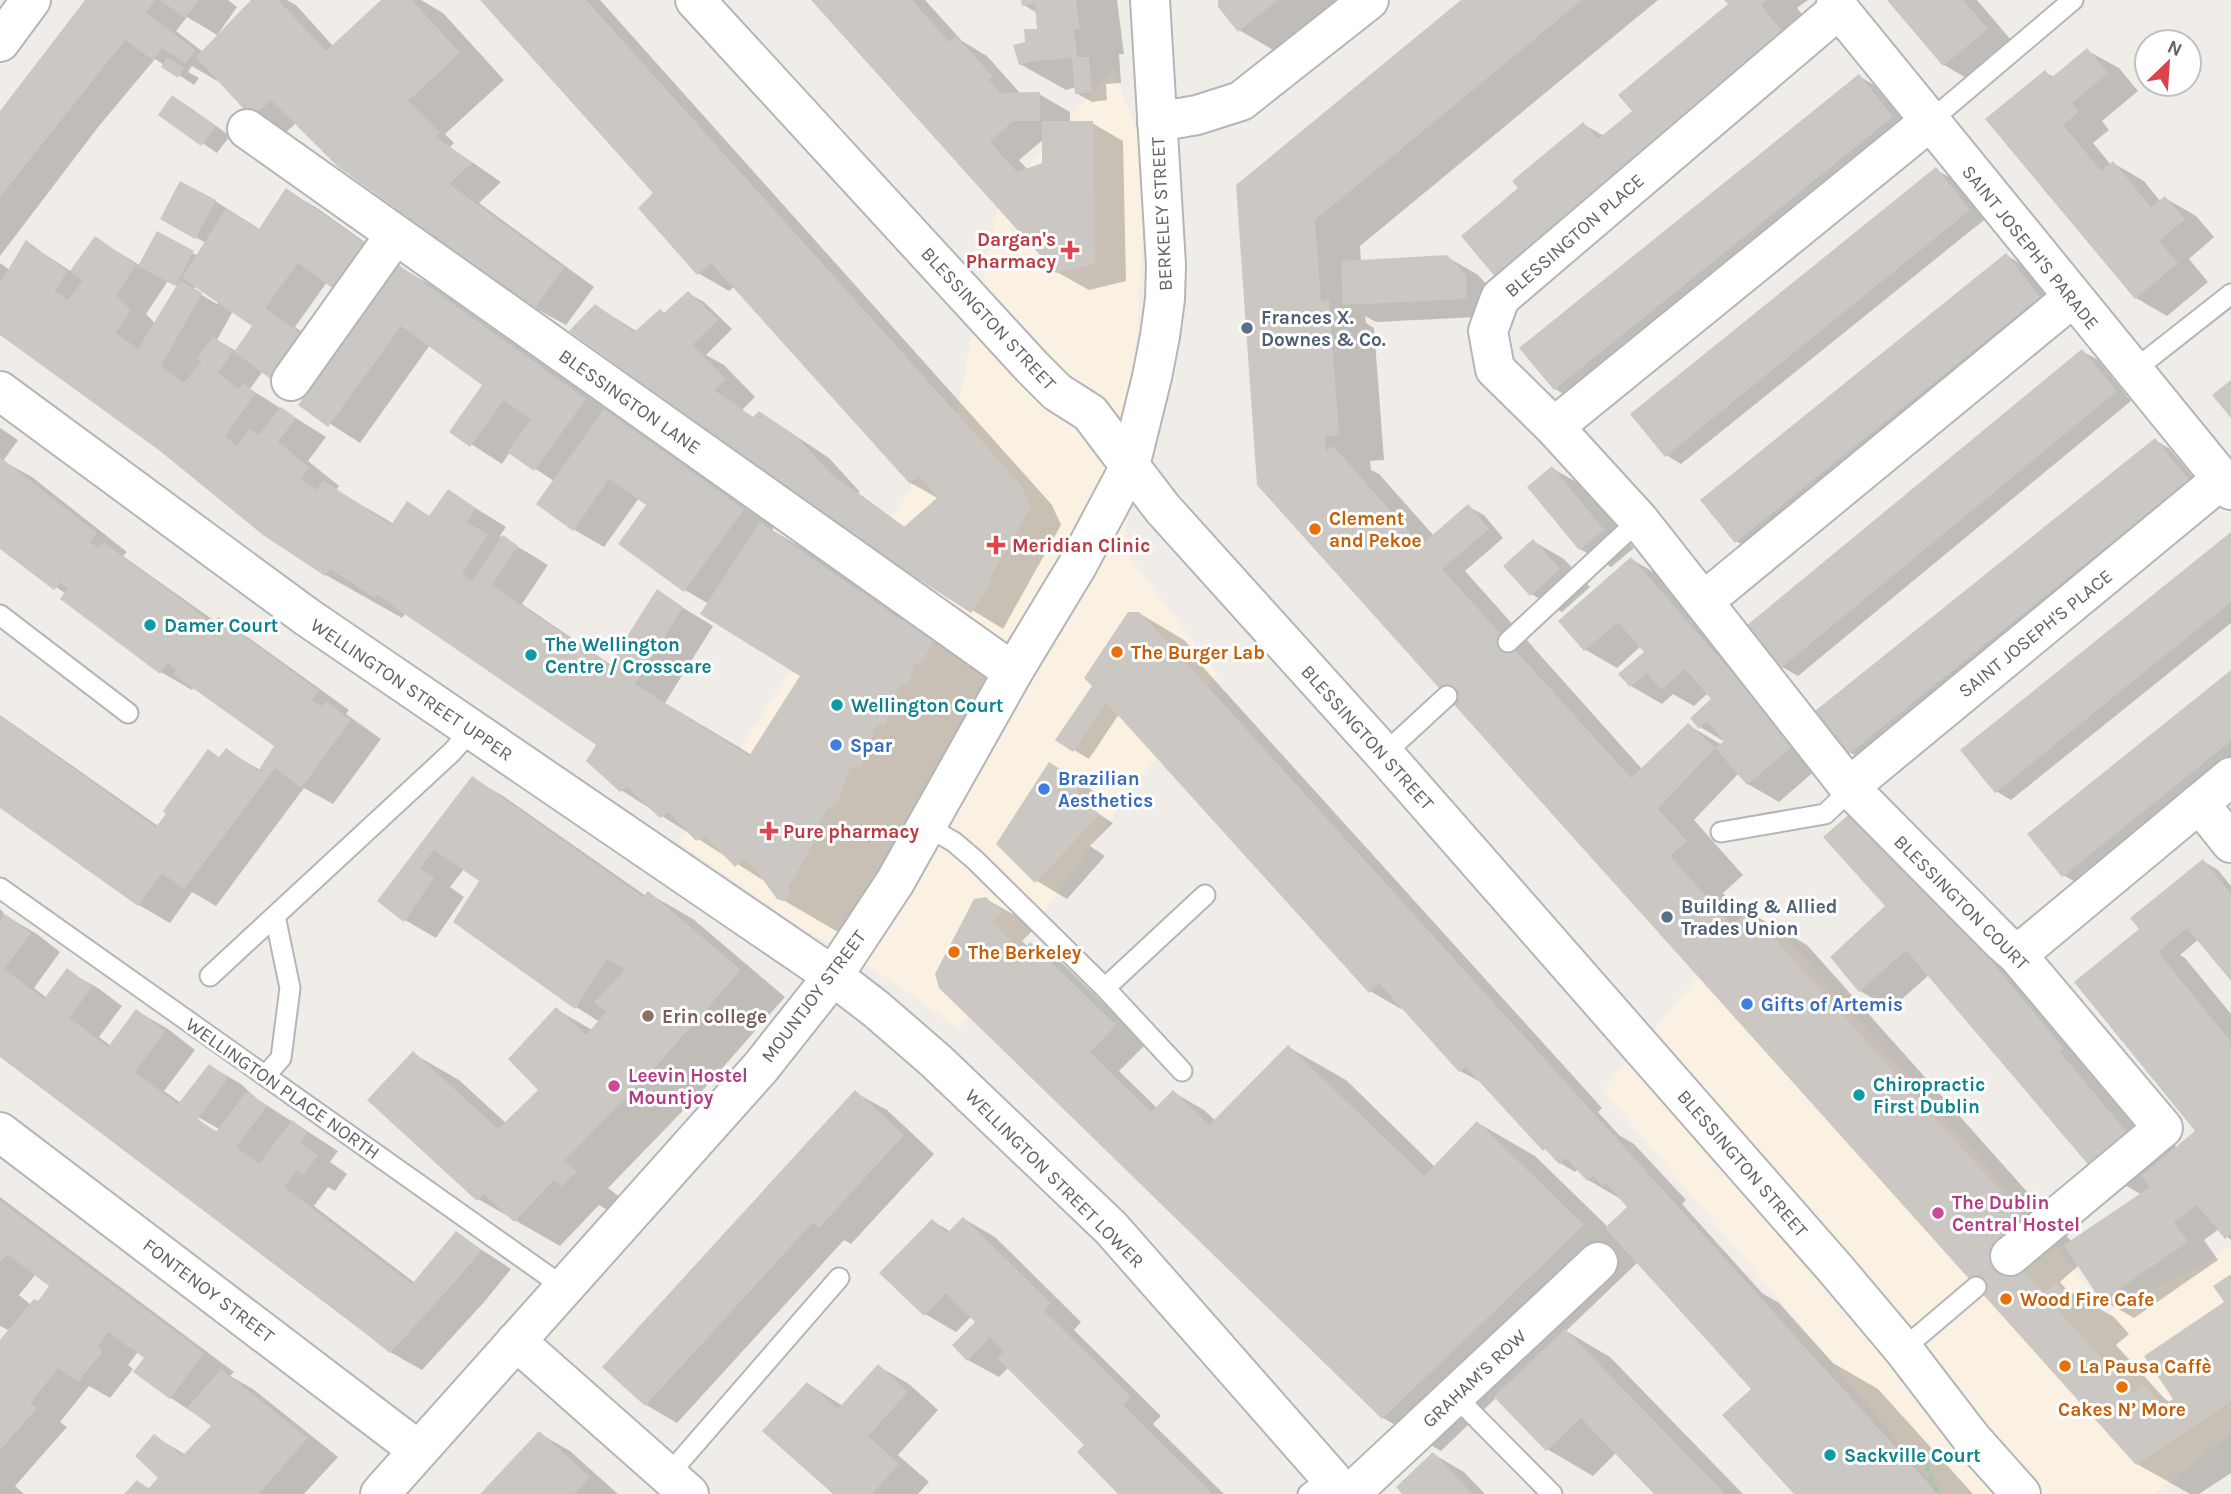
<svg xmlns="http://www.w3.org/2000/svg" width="2231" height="1494" viewBox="0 0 2231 1494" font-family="Karla,sans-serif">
	<rect width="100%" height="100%" fill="#f0ede8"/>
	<path fill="#fbf1e2" d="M1113,69L1147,156L1125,551L1217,673L959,1028L884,976L791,921L679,842L955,422L999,200Z
		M1758,906L2036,1222L2107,1312L2207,1263L2231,1245V1433L2154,1494H1942L1603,1090Z"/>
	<path fill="#0003" fill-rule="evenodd" d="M87,0H228L237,7L218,34L219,36L253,0H287L296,5L333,46L384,0H421L443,13L504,80L445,134L454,143L450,147L501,182L479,203L594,287L566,325L535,308L379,194L296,123L284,134L253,116L219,79L217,81L192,66L188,72L199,78L194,85L155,59L99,126L0,256V114ZM187,17L219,36L203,52L176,31Z
		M482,0H600L1052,505L1061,525L1003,629L877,551L596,306L638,332L665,314L688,293L704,302L732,329L706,355L724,365L755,397L742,410L754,418L775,422L829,458L860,492L858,493L906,528L939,499L911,483L735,286L729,291L698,273L656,194Z
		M814,0H925L962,41L987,56L1021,94H1039L1070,112V123H1092L1123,141L1126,281L1089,290L1057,272ZM1044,139V164L1028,170L1019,160Z
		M1023,0H1117L1124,54H1119L1121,83L1106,84L1107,100L1092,102L1076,93V87L1066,90L1020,64L1027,43L1039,30L1037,13L1024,5Z
		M1220,0H1354L1285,57L1239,30Z
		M1463,0H1658L1360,246L1361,262L1447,257L1478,275L1496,295L1497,316L1376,322L1365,316L1366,323L1374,328L1384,460L1370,461L1371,470L1379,474L1434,536L1469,507L1484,515L1503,538L1465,571L1642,769L1688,725L1722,745L1725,742L1700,727L1714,699L1708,693L1694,706L1673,694L1662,704L1631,686L1621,675L1646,652L1641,646L1617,668L1586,650L1560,621L1631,559L1662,577L1825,762L1779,802L1748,784L1739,773L1694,820L1743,875L1723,893L1744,917L1749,912L1807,945L2072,1242L2142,1195L2093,1166L1930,974L1891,1009L1860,991L1888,906L1886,829L2094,1067L2089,1071L2136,1098L2177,1148L2203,1137L2140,932L2203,861L2218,870L2231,886V978L2199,939L2180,955L2185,958L2231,1014V1240L2219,1229L2204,1240L2218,1260L2134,1318L2103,1300L2079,1265L2060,1282L2067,1290L2114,1317L2129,1334L2116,1345L2164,1398L2171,1403L2226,1303L2231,1276V1473L2199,1494H2190L2137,1464L1259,484L1238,186Z
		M1727,0H1808L1797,8L1802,14L1791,23L1817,55L1691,160L1520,189L1583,124L1604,136L1634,111L1730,4Z
		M1890,0H1977L2017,47L1975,83L1944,65Z
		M2088,51L2119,68L2138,91L2102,121L2109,130L2093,143L2111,165L2113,163L2144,181L2161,202L2165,198L2196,216L2214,237L2189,259L2208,282L2167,316L2136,298L1987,119L2045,72L2055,78Z
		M1859,76L1874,85L1908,126L1570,398L1555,389Z
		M188,106L230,136L217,153L161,115Z
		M1936,170L1951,178L1984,220L1681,464L1666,455Z
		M286,190L317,208L401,268L431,285L774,528L772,530L836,568L1008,686L855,942L778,897L769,884L621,790L599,745L405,614L402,618L326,575L264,533L161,450L0,333V263L10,270L26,242L72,272L95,238L141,266L158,234L198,256L206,243L162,219L215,201L261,230ZM168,281L179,287L156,324L146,314ZM327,282L370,309L336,356L295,327ZM196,286L219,301L217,304L193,290ZM233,311L255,326L236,351L217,340ZM430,345L485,384L451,431L502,464L510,452L554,481L573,529L604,547L639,498L648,505L621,544L685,590L709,604L802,675L752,755L665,703L713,626L657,592L611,665L522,604L548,565L500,536L506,527L448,491L431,517L408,503L394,524L336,490L339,486L308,461L326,437L250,389L263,371L306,397L301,405L360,443Z
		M2006,255L2021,264L2055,306L1751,550L1736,541Z
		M2082,351L2098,360L2131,401L1798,676L1782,667Z
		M0,428L18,440L3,461L32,477L127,552L123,556L216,622L218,620L249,638L349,710L346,714L381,739L333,804L304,788L216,906L192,892L170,923L139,905L0,806V715L158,826L226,750L260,770L276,746L194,687L192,690L161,672L66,594L0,547Z
		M2155,440L2170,449L2203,489L1866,762L1851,753L1817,711Z
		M1552,468L1583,486L1634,548L1611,567L1580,549Z
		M2231,534V623L2011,800L1996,791Z
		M1533,541L1564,559L1590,587L1562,612L1531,594Z
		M1139,613L1184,640L1204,661L1201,665L1602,1108L1598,1112L1619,1135L1634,1144L1686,1200L1682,1204L1762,1293L1779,1303L1833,1363L1878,1389L1973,1494H1796L1754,1389L1638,1262L1566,1331L1610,1357L1743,1494H1656L1616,1453L1593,1476L1547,1449L1497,1397L1441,1451L1383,1418L941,987L986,899L1018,917L1032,931L1022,941L1028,947L1031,944L1061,962L1146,1044L1119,1071L1157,1108L1173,1092L1204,1110L1216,1121L1288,1047L1346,1080L1435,1167L1478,1123L1535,1156L1608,1227L1630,1207L1619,1198L1588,1180L1578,1169L1575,1172L1560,1163L1484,1084L1460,1071L1403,1007L1401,1009L1370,991L1119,714L1089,759L1074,750L1094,686Z
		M2231,673V762L2079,884L2063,875Z
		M1064,773L1097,793L1088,807L1113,823L1090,846L1105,856L1067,899L1037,881L998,844Z
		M472,778L503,796L646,896L648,893L693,919L785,997L703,1090L608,1188L621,1198L609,1211L599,1205L560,1246L478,1199L414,1054L459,1080L507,1124L540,1090L556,1009L592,1030L600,1022L576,1007L483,881L464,869L450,887L464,897L436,938L405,920L380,901Z
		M0,909L4,913L3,914L37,934L60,952L34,988L47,998L67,971L98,988L122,1006L99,1037L111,1046L137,1011L168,1029L195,1050L164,1091L181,1103L210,1066L241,1084L257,1099L338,1151L330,1162L347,1174L335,1191L328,1187L314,1206L415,1283L456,1233L511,1269L485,1301L422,1370L390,1352L0,1056ZM191,1113L219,1129V1133L189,1116Z
		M856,1093L887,1110L934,1154L851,1244L844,1240L677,1423L646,1405Z
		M0,1197L234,1372L230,1376L253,1389L338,1457L304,1494H127L138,1482L150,1489L160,1478L154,1436L186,1455L213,1426L171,1398L146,1358L138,1352L128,1365L133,1369L110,1398L89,1386L60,1422L67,1427L15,1486L24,1494H0V1343L10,1331L0,1326ZM36,1274L51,1286L38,1303L31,1305L19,1295Z
		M964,1219L995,1237L1081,1322L1074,1330L1161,1416L1153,1424L1224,1494H1121L1087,1445L1009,1367L999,1377L968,1360L977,1322L972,1316L956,1332L925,1314L933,1221L951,1232Z
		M878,1366L909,1384L938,1410L898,1455L929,1482L918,1494H836L808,1384L843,1406Z
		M539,1433L570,1451L618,1494H483Z
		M1433,1454L1464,1472L1485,1494H1405Z"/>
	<path fill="#cbc8c4" d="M85,0H155L146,12L195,50L186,64L162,48L153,60L125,40L0,197V111Z
		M160,0H199L185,18Z
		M251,0H278L326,51L381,0H412L460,53L408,101L440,133L436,137L472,163L449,184L564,268L534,309L337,166L271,100L252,118L196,57Z
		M480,0H586L1021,485L1031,507L989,580L991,582L971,613L876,552L569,331L595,304L634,332L660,309L664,313L688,291L718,320L692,345L726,379L714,390L753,417L759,411L798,438L830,473L904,527L938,497L919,476L910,484L711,263L697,275L638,208L653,193Z
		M811,0H912L949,42L956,36L993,77L989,80L1001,93L1040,92V121H1013L990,142L1017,172L1042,163V121H1093L1095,264L1056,273Z
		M1021,0H1076L1080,29H1074L1077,57H1089L1092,92L1075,94L1072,58L1034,61L1019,65L1013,45L1025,42L1024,29H1037L1035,4L1022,6Z
		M1218,0H1278L1238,32L1218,7Z
		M1461,0H1582L1315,220L1321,301L1329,300L1339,435L1325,436L1326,452L1333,446L1421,545L1468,504L1489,529L1442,569L1631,778L1688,723L1715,748L1658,809L1687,841L1670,856L1732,925L1749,910L2030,1224L2018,1265L2044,1293L2056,1282L2072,1300L2059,1311L2133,1393L2143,1384L2163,1406L2173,1399L2144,1356L2224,1302L2213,1286L2231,1274V1401L2136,1465L1257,485L1236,185Z
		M1724,0H1767L1761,5L1787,37L1497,279L1461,236L1518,188L1512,181L1583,122L1598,139L1632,111L1618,95L1728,4Z
		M1887,0H1963L1988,29L1943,66Z
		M2087,48L2108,73L2072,103L2079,112L2063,125L2101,171L2113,161L2151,207L2165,196L2185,219L2159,241L2178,263L2135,299L1985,119L2045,70L2051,78Z
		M167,57L184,68L178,78L161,67Z
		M1859,74L1893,117L1554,390L1519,348Z
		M172,95L216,126L201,146L158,115Z
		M1936,167L1970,210L1665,457L1630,414Z
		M180,181L216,200L195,239L160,219Z
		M286,188L371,248L339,293L298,263L265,308L307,338L275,382L234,352L252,326L182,278L226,208L259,229Z
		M157,231L194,251L175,286L138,266Z
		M95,236L136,265L116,295L131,310L116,333L138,349L180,280L202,293L161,366L184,383L201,362L197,358L213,336L233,351L218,373L238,389L243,383L256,393L225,436L237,446L250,429L259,435L281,407L296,418L278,442L309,467L301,479L317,490L323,480L391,525L407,501L429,516L448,489L476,508L467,522L488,535L462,574L472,581L503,535L518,546L492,585L609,665L657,589L683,607L635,684L749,756L800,676L700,614L760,522L902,621L903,619L934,641L920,664H915L908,685H899L885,725L876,726L861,765L850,768L837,804L829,807L809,840L814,842L788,888L790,893L789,898L783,901L777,899L753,866L743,859L735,867L705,836L696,841L668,812L660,818L627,787L620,792L586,761L596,745L377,595L375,598L330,569L325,576L263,535L160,451L0,335V283L26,240L67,271L55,291L68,300L83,280L70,271Z
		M2006,253L2040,297L1735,543L1700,500Z
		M1447,255L1466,275L1467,299L1343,305L1341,261Z
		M399,265L586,399L534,471L507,452L531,420L504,400L470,447L449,432L482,385L401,326L328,427L298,405Z
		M2082,349L2117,391L1781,668L1746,626Z
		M2231,380V418L2212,395Z
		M604,409L744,509L684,592L618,544L646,505L609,479L573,531L536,504Z
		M2155,438L2189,480L1849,754L1815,711Z
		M0,457L97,533L90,542L98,548L103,542L205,617L201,622L209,628L218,617L319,691L312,700L322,706L326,701L351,720L301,788L275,768L184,889L162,873L138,906L0,808V716L156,827L166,814L163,811L208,749L219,757L226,748L258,771L274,746L173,674L176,670L168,663L160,674L60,599L68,588L60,583L54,590L0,549Z
		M1552,466L1604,530L1579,550L1527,487Z
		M2231,532V602L1995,793L1960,750Z
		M1533,539L1560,569L1530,596L1503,566Z
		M1631,557L1795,744L1747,785L1715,748L1724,741L1707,721L1699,729L1690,718L1711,699L1685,669L1661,690L1647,673L1630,687L1618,674L1644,652L1618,622L1584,651L1558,621Z
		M1128,612H1139L1160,634L1938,1494H1794L1722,1415L1751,1389L1605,1228L1627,1207L1606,1183L1603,1186L1593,1176L1587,1181L1566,1158L1559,1164L1545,1149L1543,1151L1466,1067L1459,1072L1379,983L1369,993L1106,702L1073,752L1055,740L1092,686L1084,678Z
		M2231,670V741L2062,877L2027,834Z
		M1049,762L1082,783L1074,797L1100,814L1035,883L996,844Z
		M472,776L643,897L648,891L741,970L658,1064L564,1161L577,1171L562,1186L554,1180L514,1222L484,1194L477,1201L367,1100L413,1051L498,1129L538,1090L508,1059L556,1007L586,1035L606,1012L594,1002L625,970L607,958L575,1009L453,922L479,881L434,850L420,868L434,878L404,922L377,901Z
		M1855,809L1993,963L2064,1049L2060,1052L2130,1136L2091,1168L1906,950L1859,992L1830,957L1885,906L1823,837Z
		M2203,859L2231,894V981L2187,928L2158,952L2231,1042V1234L2225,1239L2197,1205L2174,1222L2188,1242L2101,1301L2064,1245L2150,1187L2141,1176L2195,1131L2074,982L2139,929L2130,918Z
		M986,897L1002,912L992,922L1022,951L1030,942L1116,1025L1090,1052L1151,1112L1173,1090L1209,1125L1288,1045L1424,1176L1477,1121L1584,1225L1382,1419L939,988L935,974L974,899Z
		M5,914L31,933L4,969L44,999L67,968L92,987L69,1018L108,1047L136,1009L165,1031L135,1072L178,1104L209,1064L228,1078L198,1119L216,1132L247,1091L267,1106L236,1147L259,1164L292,1120L308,1132L300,1143L318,1155L303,1175L297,1170L284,1187L412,1284L456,1231L482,1250L454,1283L390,1353L350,1321L0,1057V921Z
		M855,1090L904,1135L819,1228L813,1222L645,1406L602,1367Z
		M0,1201L204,1353L170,1399L133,1372L144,1358L108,1332L98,1346L103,1351L78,1382L58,1368L31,1403L37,1408L0,1450V1340L34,1299L38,1301L49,1286L7,1254L0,1263Z
		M963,1217L1051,1303L1044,1311L1131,1397L1123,1405L1211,1492L1209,1494H1118L1077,1452L1084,1445L997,1358L1004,1351L990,1337L967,1361L952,1345L975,1322L946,1293L924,1316L879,1273L932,1219L947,1233Z
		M1565,1329L1725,1494H1654L1581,1418L1546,1451L1494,1397Z
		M878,1364L908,1392L868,1436L899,1464L872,1494H833L762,1431L807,1382L838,1409Z
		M221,1369L308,1438L258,1494H124L137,1480L148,1489L158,1478L135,1456L154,1434L182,1456L211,1426L187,1408Z
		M539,1431L590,1477L574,1494H480Z
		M1433,1452L1463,1484L1473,1494H1402L1396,1487Z"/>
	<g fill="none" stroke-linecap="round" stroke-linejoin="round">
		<g stroke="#b3b6b9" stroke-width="23">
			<path id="lane" d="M1929,122L2073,0
				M2133,371L2231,294
				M0,615L128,713
				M1508,642L1639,520
				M1384,754L1447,696
				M926,826L954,842L975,860L1105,988L1182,1071
				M1721,832L1825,814L1843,797L1849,787
				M0,888L565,1288
				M210,976L452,752L472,729
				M1105,988L1205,895
				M266,1075L281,1058L290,988L275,916
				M1903,1349L1976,1287
				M1455,1396L1552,1494
				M669,1474L839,1278
				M1308,1494L1330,1477"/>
		</g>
		<g stroke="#b3b6b9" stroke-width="42">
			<path id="street" d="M695,0L1032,367L1057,392L1090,413L1130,466
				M1836,0L1839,9L2231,490
				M1839,9L1500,298L1488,331L1495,369L1554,427L1639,520L1849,787L2002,942L2017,955L2163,1128L2010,1256
				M0,42L31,0
				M1157,122L1197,115L1241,101L1369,0
				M247,129L1013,672
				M291,381L395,235
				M0,391L307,617L833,976L876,1009L936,1061L1111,1228L1330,1477L1342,1494
				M1554,427L1929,122
				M1704,601L2072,298
				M1849,787L2222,479
				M2199,803L2231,843
				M2017,955L2231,777
				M0,1132L418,1450
				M516,1341L689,1494
				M1350,1494L1598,1262"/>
		</g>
		<g stroke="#b2b6b9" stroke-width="42">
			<path id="secondary" d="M1130,466L1163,509L1384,754L1833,1266L1903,1349L1972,1439L2021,1494
				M380,1494L761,1067L833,976L895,882L1013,672L1077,566L1130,466L1152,377L1160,336L1165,299L1166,265L1150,0"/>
		</g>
		<path stroke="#a3c7a7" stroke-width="4.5" stroke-dasharray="7 3.5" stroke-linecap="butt" d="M1926,1465L1938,1494"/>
		<use href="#lane" stroke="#fff" stroke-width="19"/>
		<use href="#street" stroke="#fff" stroke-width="38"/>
		<use href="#secondary" stroke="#fff" stroke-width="38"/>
	</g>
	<g fill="#e0444e" stroke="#fff" stroke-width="2.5">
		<path d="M1066.5 239.5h7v7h7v7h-7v7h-7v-7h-7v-7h7z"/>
		<path d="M992.5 534.5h7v7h7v7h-7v7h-7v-7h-7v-7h7z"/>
		<path d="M765.5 820.5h7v7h7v7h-7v7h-7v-7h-7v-7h7z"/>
	</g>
	<g fill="#5c6f8a" stroke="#fff" stroke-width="2.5">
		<circle cx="1247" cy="328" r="7"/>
		<circle cx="1667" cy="917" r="7"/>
	</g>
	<g fill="#e8710a" stroke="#fff" stroke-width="2.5">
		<circle cx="1315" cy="529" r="7"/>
		<circle cx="1117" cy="652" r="7"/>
		<circle cx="954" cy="952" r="7"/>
		<circle cx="2006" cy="1299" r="7"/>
		<circle cx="2065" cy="1366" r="7"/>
		<circle cx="2122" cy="1387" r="7"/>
	</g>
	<g fill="#0f9aa8" stroke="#fff" stroke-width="2.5">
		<circle cx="150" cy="625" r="7"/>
		<circle cx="531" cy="655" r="7"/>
		<circle cx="837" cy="705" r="7"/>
		<circle cx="1859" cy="1095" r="7"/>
		<circle cx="1830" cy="1455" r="7"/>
	</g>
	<g fill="#3f7fe0" stroke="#fff" stroke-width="2.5">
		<circle cx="836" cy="745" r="7"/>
		<circle cx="1044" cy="789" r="7"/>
		<circle cx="1747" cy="1004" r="7"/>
	</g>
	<circle fill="#8d6e63" stroke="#fff" stroke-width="2.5" cx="648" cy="1016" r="7"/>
	<g fill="#d1479c" stroke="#fff" stroke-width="2.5">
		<circle cx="614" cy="1086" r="7"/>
		<circle cx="1938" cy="1213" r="7"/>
	</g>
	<g text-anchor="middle" stroke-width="6" stroke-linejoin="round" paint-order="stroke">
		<g font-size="19" fill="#5f6467" stroke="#fff">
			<text transform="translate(1161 214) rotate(-93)" y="7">BERKELEY STREET</text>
			<text transform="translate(1574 235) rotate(-41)" y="7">BLESSINGTON PLACE</text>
			<text transform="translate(2031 247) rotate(51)" y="7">SAINT JOSEPH'S PARADE</text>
			<text transform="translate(989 318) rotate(47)" y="7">BLESSINGTON STREET</text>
			<text transform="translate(630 401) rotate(35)" y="7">BLESSINGTON LANE</text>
			<text transform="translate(2035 633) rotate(-39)" y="7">SAINT JOSEPH'S PLACE</text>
			<text transform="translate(412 689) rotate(34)" y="7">WELLINGTON STREET UPPER</text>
			<text transform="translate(1368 737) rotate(48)" y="7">BLESSINGTON STREET</text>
			<text transform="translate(1962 902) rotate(45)" y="7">BLESSINGTON COURT</text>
			<text transform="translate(813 996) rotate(-53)" y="7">MOUNTJOY STREET</text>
			<text transform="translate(283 1088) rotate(35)" y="7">WELLINGTON PLACE NORTH</text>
			<text transform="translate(1743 1163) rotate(49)" y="7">BLESSINGTON STREET</text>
			<text transform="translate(1055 1178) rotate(45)" y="7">WELLINGTON STREET LOWER</text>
			<text transform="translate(209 1290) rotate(37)" y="7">FONTENOY STREET</text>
			<text transform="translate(1474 1378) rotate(-43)" y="7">GRAHAM'S ROW</text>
		</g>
		<g font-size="19" font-weight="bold" fill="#be3a42" stroke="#fff" text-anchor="start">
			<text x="1056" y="246" text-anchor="end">Dargan's<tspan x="1056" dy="22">Pharmacy</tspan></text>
			<text x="1012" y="552">Meridian Clinic</text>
			<text x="783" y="838">Pure pharmacy</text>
		</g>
		<g font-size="19" font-weight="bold" fill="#4e5e75" stroke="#fff" text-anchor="start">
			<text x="1261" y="324">Frances X.<tspan x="1261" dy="22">Downes &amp; Co.</tspan></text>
			<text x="1681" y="913">Building &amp; Allied<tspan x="1681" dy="22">Trades Union</tspan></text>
		</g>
		<g font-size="19" font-weight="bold" fill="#c56008" stroke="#fff" text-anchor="start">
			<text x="1329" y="525">Clement<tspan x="1329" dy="22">and Pekoe</tspan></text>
			<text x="1131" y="659">The Burger Lab</text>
			<text x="968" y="959">The Berkeley</text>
			<text x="2020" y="1306">Wood Fire Cafe</text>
			<text x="2079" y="1373">La Pausa Caffè</text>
			<text x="2122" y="1416" text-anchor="middle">Cakes N’ More</text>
		</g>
		<g font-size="19" font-weight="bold" fill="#0d838f" stroke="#fff" text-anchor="start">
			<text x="164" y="632">Damer Court</text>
			<text x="545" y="651">The Wellington<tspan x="545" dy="22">Centre / Crosscare</tspan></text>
			<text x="851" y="712">Wellington Court</text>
			<text x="1873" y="1091">Chiropractic<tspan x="1873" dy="22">First Dublin</tspan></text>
			<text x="1844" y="1462">Sackville Court</text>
		</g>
		<g font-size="19" font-weight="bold" fill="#366cbe" stroke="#fff" text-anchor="start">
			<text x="850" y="752">Spar</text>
			<text x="1058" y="785">Brazilian<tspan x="1058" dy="22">Aesthetics</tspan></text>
			<text x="1761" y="1011">Gifts of Artemis</text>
		</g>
		<g font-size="19" font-weight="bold" fill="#785e54" stroke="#fff" text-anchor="start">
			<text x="662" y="1023">Erin college</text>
		</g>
		<g font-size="19" font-weight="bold" fill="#b23c85" stroke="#fff" text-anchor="start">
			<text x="628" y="1082">Leevin Hostel<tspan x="628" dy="22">Mountjoy</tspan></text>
			<text x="1952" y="1209">The Dublin<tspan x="1952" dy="22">Central Hostel</tspan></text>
		</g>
	</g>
	<g transform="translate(2168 63) rotate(25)"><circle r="33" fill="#ffffff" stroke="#bfc1c2" stroke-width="2"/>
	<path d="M0-5L12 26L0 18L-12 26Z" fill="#d9454f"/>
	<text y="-10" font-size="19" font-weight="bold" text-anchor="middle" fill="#5f6467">N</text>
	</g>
</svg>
